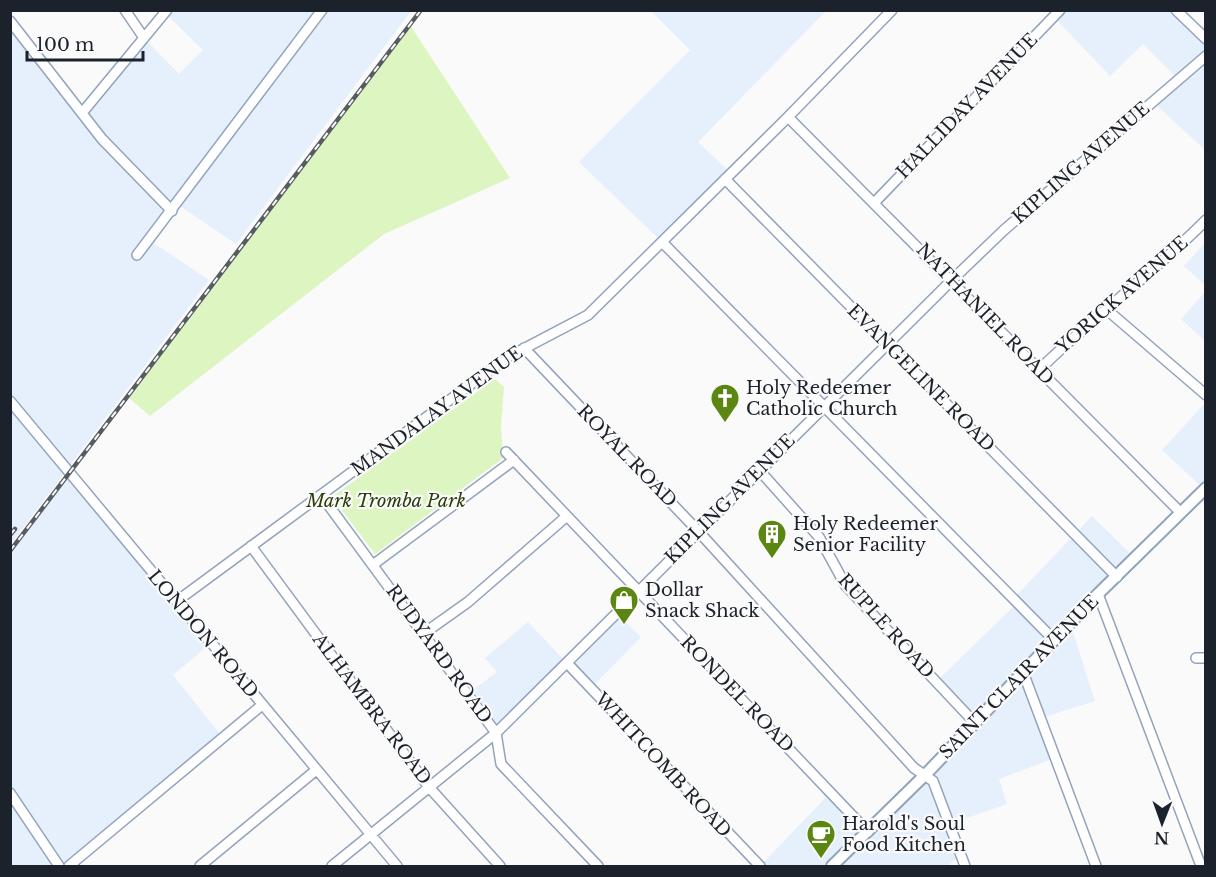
<svg xmlns="http://www.w3.org/2000/svg" width="1216" height="877" viewBox="0 0 1216 877" font-family="'Libre Baskerville',serif">
	<rect width="100%" height="100%" fill="#fafafa"/>
	<path fill="#e6effc" d="M1060,10L1176,11L1205,39V150L1153,102L1178,79L1143,44L1110,76L1054,17Z
		M167,11H411L236,244L177,204L149,240L209,280L11,544L10,21L82,113L144,38L179,74L203,50L165,13Z
		M651,11H826L698,142L731,173L663,243L579,162L690,50Z
		M1205,243V285L1184,266Z
		M1205,292V341L1181,319Z
		M1205,403V488L1204,489L1162,450Z
		M70,473L211,643L173,675L223,738L68,866H11L10,551Z
		M1092,516L1135,558L1070,623L1095,701L1041,718L1055,758L999,779L1007,804L950,824L961,854L948,866H753L756,863L760,866L831,792L868,832L974,722L936,682L1017,603L1013,599Z
		M616,613L641,637L591,688L567,663L496,733L467,694L497,672L485,658L528,622L567,663Z"/>
	<path fill="#dcf5c1" d="M410,25L510,178L384,234L150,416L128,397Z
		M495,379L504,387L501,426L503,458L375,554L332,497Z"/>
	<g fill="none" stroke-linecap="round" stroke-linejoin="round">
		<g stroke="#92a3bc" stroke-width="12">
			<path id="minor" d="M125,10L144,38
				M1176,10L1206,39
				M10,21L102,139L172,211
				M82,113L167,10
				M788,117L1180,512
				M725,179L1117,577
				M875,202L1060,10
				M663,243L1054,640
				M137,255L322,10
				M1106,309L1206,395
				M524,348L699,532L914,768L933,781L965,866
				M1039,370C1092,317 1153,274 1206,220
				M10,401L397,866
				M506,452L868,832
				M759,470L819,537L846,586L974,722
				M321,495L496,733L501,764L598,866
				M251,546L428,786L500,866
				M374,564L514,460
				M1098,594L1201,866
				M177,601L508,357L588,315L788,117L892,10
				M423,634L468,602L567,516
				M1196,658H1206
				M567,663L760,866
				M1023,672L1096,866
				M10,793L59,866
				M69,866L262,705
				M200,866L315,771
				M332,866L496,733L952,280L1004,230L1206,56"/>
		</g>
		<g stroke="#92a3bc" stroke-width="14">
			<path id="tertiary" d="M832,866L926,774L1098,594L1206,488"/>
		</g>
		<use href="#minor" stroke="#fff" stroke-width="9"/>
		<use href="#tertiary" stroke="#fff" stroke-width="10"/>
		<g stroke="#575c63" stroke-width="4.5">
			<path id="rail" d="M10,535L15,529
				M10,551L421,10"/>
		</g>
		<use href="#rail" stroke="#fafafa" stroke-width="2" stroke-dasharray="7" stroke-linecap="butt"/>
	</g>
	<defs>
		<g id="church-pin" transform="scale(1.5)"><path d="M0 17L-7.5 6A9.5 9.5 0 1 1 7.5 6Z" fill="#5c8612" stroke="#fafafa"/><path d="M-1.2-6h2.4v3.5h3.3v2.4h-3.3V6h-2.4V-.1h-3.3v-2.4h3.3Z" fill="#fff"/></g>
		<g id="building-pin" transform="scale(1.5)"><path d="M0 17L-7.5 6A9.5 9.5 0 1 1 7.5 6Z" fill="#5c8612" stroke="#fafafa"/><path d="M-4-6H4V6H1V3H-1V6H-4ZM-2.5-4.3h1.7v1.8h-1.7ZM.8-4.3h1.7v1.8H.8ZM-2.5-1h1.7V.8h-1.7ZM.8-1h1.7V.8H.8Z" fill="#fff"/></g>
		<g id="shop-pin" transform="scale(1.5)"><path d="M0 17L-7.5 6A9.5 9.5 0 1 1 7.5 6Z" fill="#5c8612" stroke="#fafafa"/><path d="M-5-2.5h2.3a2.7 3.5 0 0 1 5.4 0H5L5.5 6h-11ZM-1.5-2.5h3a1.5 2.3 0 0 0-3 0Z" fill="#fff"/></g>
		<g id="cafe-pin" transform="scale(1.5)"><path d="M0 17L-7.5 6A9.5 9.5 0 1 1 7.5 6Z" fill="#5c8612" stroke="#fafafa"/><path d="M-5.5-4.5H6V0H3Q3 3.5 0 3.5H-2.5Q-5.5 3.5-5.5 0ZM3-3.2v2h1.7v-2ZM-6 4.5H4V6H-6Z" fill="#fff"/></g>
	</defs>
	<g fill-rule="evenodd">
		<use href="#church-pin" x="725" y="398"/>
		<use href="#building-pin" x="772" y="534"/>
		<use href="#shop-pin" x="624" y="600"/>
		<use href="#cafe-pin" x="821" y="834"/>
	</g>
	<g text-anchor="middle" stroke-width="4.5" stroke-linejoin="round" paint-order="stroke">
		<g font-size="18" fill="#1c222c" stroke="#fafafa">
			<text transform="translate(967 106) rotate(-46)" y="6">HALLIDAY AVENUE</text>
			<text transform="translate(1081 163) rotate(-41)" y="6">KIPLING AVENUE</text>
			<text transform="translate(1122 295) rotate(-41)" y="6">YORICK AVENUE</text>
			<text transform="translate(985 314) rotate(46)" y="6">NATHANIEL ROAD</text>
			<text transform="translate(921 378) rotate(45)" y="6">EVANGELINE ROAD</text>
			<text transform="translate(437 411) rotate(-36)" y="6">MANDALAY AVENUE</text>
			<text transform="translate(627 456) rotate(46)" y="6">ROYAL ROAD</text>
			<text transform="translate(730 499) rotate(-45)" y="6">KIPLING AVENUE</text>
			<text transform="translate(886 626) rotate(48)" y="6">RUPLE ROAD</text>
			<text transform="translate(203 634) rotate(50)" y="6">LONDON ROAD</text>
			<text transform="translate(439 654) rotate(54)" y="6">RUDYARD ROAD</text>
			<text transform="translate(1019 677) rotate(-46)" y="6">SAINT CLAIR AVENUE</text>
			<text transform="translate(737 694) rotate(46)" y="6">RONDEL ROAD</text>
			<text transform="translate(372 709) rotate(53)" y="6">ALHAMBRA ROAD</text>
			<text transform="translate(663 765) rotate(47)" y="6">WHITCOMB ROAD</text>
		</g>
		<g font-size="18" fill="#1c222c" stroke="#fafafa" text-anchor="start">
			<text x="746" y="394">Holy Redeemer<tspan x="746" dy="21">Catholic Church</tspan></text>
			<text x="793" y="530">Holy Redeemer<tspan x="793" dy="21">Senior Facility</tspan></text>
			<text x="645" y="596">Dollar<tspan x="645" dy="21">Snack Shack</tspan></text>
			<text x="842" y="830">Harold's Soul<tspan x="842" dy="21">Food Kitchen</tspan></text>
		</g>
		<g font-size="18" font-style="italic" fill="#293e09" stroke="#fafafa">
			<text x="386" y="507">Mark Tromba Park</text>
		</g>
	</g>
	<rect width="1216" height="877" fill="none" stroke="#1c222c" stroke-width="24"/>
	<g transform="translate(1162 823) rotate(181)" stroke="#fafafa" stroke-width="4.5" paint-order="stroke">
	<path d="M0-4.5L10 22L0 15L-10 22Z" fill="#1c222c"/>
	<text y="-9" font-size="16" font-weight="bold" text-anchor="middle" fill="#1c222c">N</text>
	</g>
	<path d="M27 51v9h116v-9" fill="none" stroke="#1c222c" stroke-width="3"/>
	<text x="36" y="51" font-size="18" fill="#1c222c" stroke="#fafafa" stroke-width="4.5" paint-order="stroke">100 m</text>
</svg>
